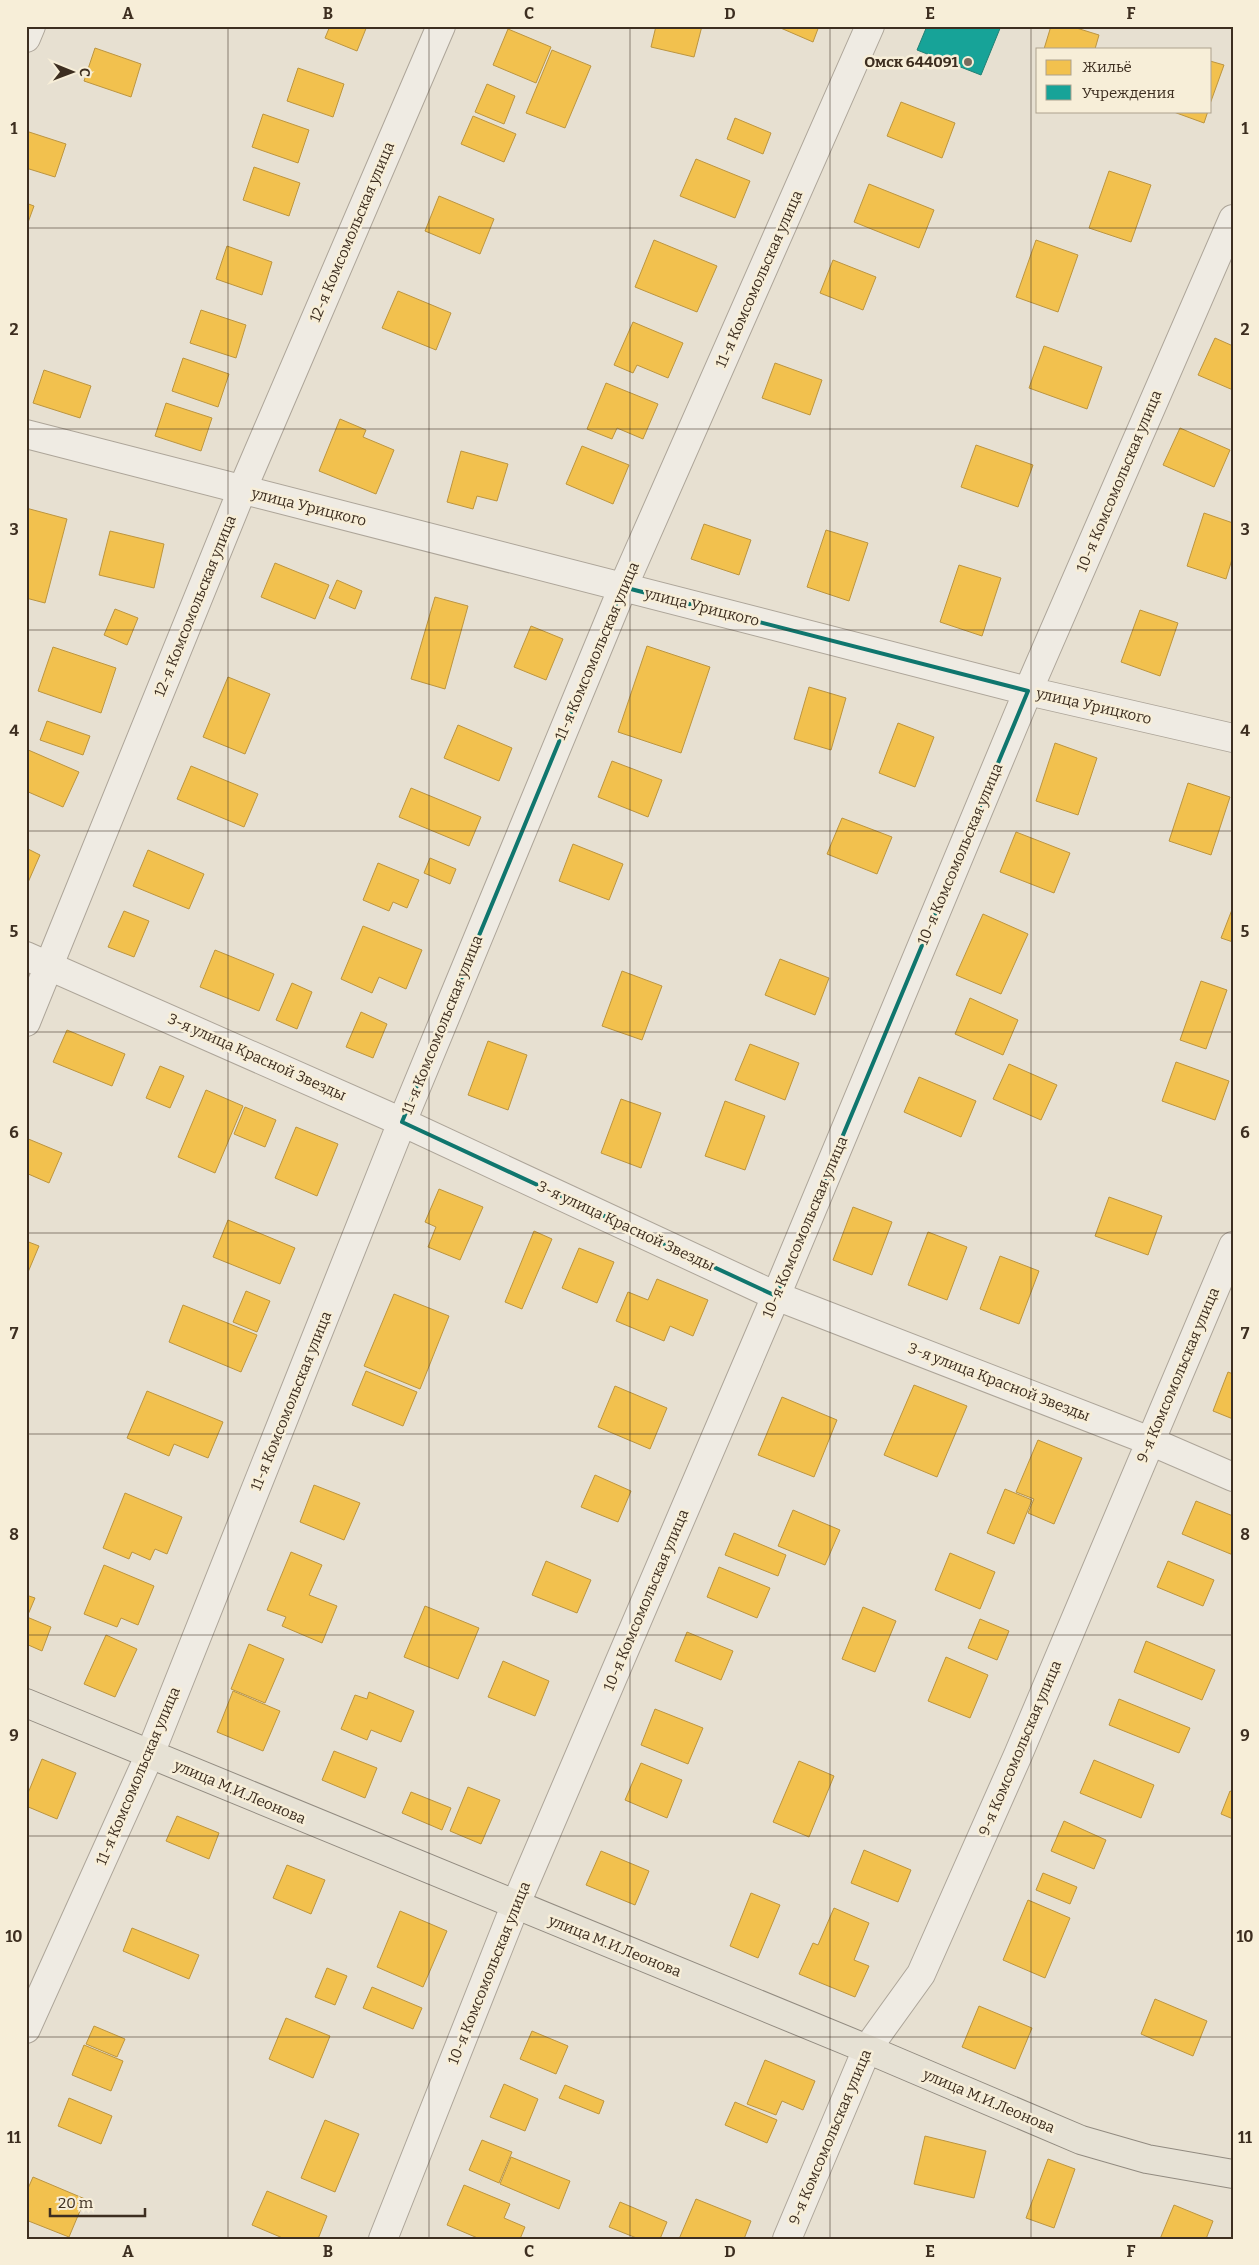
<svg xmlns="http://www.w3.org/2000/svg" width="1259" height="2265" viewBox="0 0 1259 2265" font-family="Bitter,serif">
	<rect width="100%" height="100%" fill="#e7e0d1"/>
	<path fill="#f2c14e" stroke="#bc9540" d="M330,26H367L357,51L325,38Z
		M656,26H702L694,57L651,47Z
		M776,26H819L813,42Z
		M1051,26H1070L1099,35L1095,49H1044Z
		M508,29L551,47L536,83L493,65Z
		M95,48L141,64L131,97L84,81Z
		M552,50L591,66L565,128L526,113Z
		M1210,61L1224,65L1210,104Z
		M298,68L344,84L333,117L287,101Z
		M487,84L515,96L504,124L475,112Z
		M901,102L955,123L942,158L887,136Z
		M1171,111H1208L1204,123Z
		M263,114L309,130L298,163L252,147Z
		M473,116L516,134L504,162L461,144Z
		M735,118L771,133L763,154L727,139Z
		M26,131L66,144L55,177L26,168Z
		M696,159L750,181L735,218L680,196Z
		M254,167L300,183L289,216L243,200Z
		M1109,171L1151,185L1131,242L1089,228Z
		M869,184L934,210L919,248L854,222Z
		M439,196L494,219L480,254L425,231Z
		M26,203L34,206L26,228Z
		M654,240L717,266L697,312L635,287Z
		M1036,240L1078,255L1058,312L1016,297Z
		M227,246L272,262L262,295L216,279Z
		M833,260L876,277L863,310L820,293Z
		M398,291L451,313L436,350L382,328Z
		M201,310L246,325L236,358L190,343Z
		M633,322L683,343L668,378L637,365L633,373L614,365Z
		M1215,338L1233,346V390L1198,375Z
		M1044,346L1102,367L1087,409L1029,388Z
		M183,358L229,374L218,407L172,391Z
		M775,363L822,380L810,415L762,398Z
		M44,370L91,386L80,418L33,403Z
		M606,383L658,404L643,439L617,428L612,439L587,429Z
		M166,403L212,418L201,451L155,436Z
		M340,419L366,430L363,437L394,450L376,494L319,471Z
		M1180,428L1230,450L1214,487L1163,465Z
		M976,445L1033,465L1018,507L961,487Z
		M582,446L629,465L613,504L566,484Z
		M461,451L508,464L497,501L477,496L473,509L447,502Z
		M26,508L67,519L45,603L26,598Z
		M1204,513L1233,523V556L1226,579L1187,566Z
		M704,524L751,540L739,575L691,559Z
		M826,530L868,543L849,601L807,587Z
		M110,531L164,544L154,588L99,575Z
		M275,563L329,585L315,619L261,597Z
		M959,565L1001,578L982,636L940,622Z
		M337,580L362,591L355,609L329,598Z
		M435,597L468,606L445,689L411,679Z
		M115,609L138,618L127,645L104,635Z
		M1140,610L1178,623L1160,676L1121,662Z
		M531,626L563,639L546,680L514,667Z
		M647,646L710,667L681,753L618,732Z
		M53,647L116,668L101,713L38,691Z
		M228,677L270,694L245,754L203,737Z
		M809,687L846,698L831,750L794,739Z
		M47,721L90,736L83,755L40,740Z
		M898,723L934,737L915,787L879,773Z
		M458,725L512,748L499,781L444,758Z
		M1055,743L1097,758L1078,815L1036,801Z
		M26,749L79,772L63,807L26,791Z
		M612,761L662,780L648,817L598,797Z
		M191,766L258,794L244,827L177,799Z
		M1188,783L1230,797L1211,855L1169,841Z
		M411,788L481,817L469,846L399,817Z
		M842,818L892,837L877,874L827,854Z
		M1016,832L1070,853L1054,893L1000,872Z
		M573,844L623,864L609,900L559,881Z
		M26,848L40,855L26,887Z
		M148,850L204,874L189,909L133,886Z
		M430,858L456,869L450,884L424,873Z
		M378,863L419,880L407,908L393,902L389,911L363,900Z
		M1233,907V942L1221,938Z
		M124,911L149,921L134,957L108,947Z
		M983,914L1028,934L1001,994L956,975Z
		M363,926L422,950L406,989L379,977L372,993L341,979Z
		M215,950L274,974L259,1011L200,987Z
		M780,959L829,978L815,1015L765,995Z
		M622,971L662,986L642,1040L602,1026Z
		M1201,981L1227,990L1206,1049L1180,1040Z
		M292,983L312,992L297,1029L276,1020Z
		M970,998L1018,1020L1003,1055L955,1034Z
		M361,1012L387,1024L373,1058L346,1047Z
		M67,1030L125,1054L112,1086L53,1062Z
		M488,1041L527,1055L508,1110L468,1095Z
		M750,1044L799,1063L785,1100L735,1080Z
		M1176,1062L1229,1081L1215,1120L1162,1101Z
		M1009,1064L1057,1085L1041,1120L993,1099Z
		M160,1066L184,1076L170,1108L146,1098Z
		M919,1077L976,1101L961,1137L904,1112Z
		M206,1090L243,1106L215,1173L178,1157Z
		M621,1099L661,1113L641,1168L601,1153Z
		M725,1101L765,1116L745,1170L705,1156Z
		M245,1107L276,1120L265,1147L234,1134Z
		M296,1127L338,1144L317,1196L275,1178Z
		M26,1138L62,1153L49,1183L26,1173Z
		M439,1189L483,1207L460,1260L428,1247L436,1227L425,1222Z
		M1109,1197L1162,1216L1148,1255L1095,1236Z
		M853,1207L892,1222L872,1275L833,1260Z
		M228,1220L295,1248L280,1284L213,1257Z
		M534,1231L552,1239L522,1309L505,1302Z
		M928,1232L967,1247L947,1300L908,1285Z
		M26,1241L39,1246L26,1277Z
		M579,1248L614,1262L597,1303L562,1288Z
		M1000,1256L1039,1271L1019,1324L980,1309Z
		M657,1279L708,1300L693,1336L670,1326L664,1341L616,1321L628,1292L648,1300Z
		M246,1291L270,1301L257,1332L233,1322Z
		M394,1294L449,1316L420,1389L364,1366Z
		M183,1305L257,1335L241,1372L169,1342Z
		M366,1371L417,1392L403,1426L352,1405Z
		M1228,1372L1233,1374V1419L1213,1411Z
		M914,1385L967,1406L937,1477L884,1455Z
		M615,1386L667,1408L650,1449L598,1427Z
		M147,1391L223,1422L208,1458L174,1444L169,1456L127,1438Z
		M782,1397L837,1420L814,1477L758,1455Z
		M1038,1440L1082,1458L1054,1524L1028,1513L1034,1499L1016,1492Z
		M595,1475L631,1491L618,1522L581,1507Z
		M314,1485L360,1503L344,1540L300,1522Z
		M1005,1489L1032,1500L1014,1544L987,1533Z
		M125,1493L182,1517L167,1554L155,1549L150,1560L132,1552L129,1559L103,1548Z
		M1196,1501L1233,1516V1555L1182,1534Z
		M793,1510L840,1530L825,1565L778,1546Z
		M734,1533L786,1555L778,1576L725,1555Z
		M291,1552L322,1565L309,1595L337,1606L322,1643L282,1626L286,1617L267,1610Z
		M950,1553L995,1572L980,1609L935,1590Z
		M546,1561L591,1580L577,1613L532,1595Z
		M1168,1561L1214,1580L1203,1606L1157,1587Z
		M104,1565L154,1586L138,1625L121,1618L117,1627L84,1614Z
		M719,1567L770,1588L757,1618L707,1597Z
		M26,1595L35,1598L27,1617L51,1627L42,1651L26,1644Z
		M425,1606L479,1628L458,1679L404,1657Z
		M863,1607L896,1621L875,1672L842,1659Z
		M980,1619L1009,1631L997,1660L968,1648Z
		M687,1632L733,1651L721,1680L675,1661Z
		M106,1635L137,1649L115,1697L84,1684Z
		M1146,1641L1215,1670L1202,1700L1134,1672Z
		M249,1644L284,1659L265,1703L231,1689Z
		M946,1657L988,1675L970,1718L928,1701Z
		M503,1661L549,1681L535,1716L488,1697Z
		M233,1691L280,1711L263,1751L217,1732Z
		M369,1692L414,1711L401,1742L371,1730L367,1740L341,1729L355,1695L367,1699Z
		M1119,1699L1190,1728L1179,1753L1109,1725Z
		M655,1709L703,1728L688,1764L641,1745Z
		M334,1751L377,1768L365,1798L322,1780Z
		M42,1759L76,1773L57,1819L26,1806V1798Z
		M1094,1760L1154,1785L1141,1818L1080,1793Z
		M799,1761L834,1776L809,1837L773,1822Z
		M641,1763L682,1780L667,1818L625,1800Z
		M468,1787L500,1800L481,1844L450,1831Z
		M1230,1791L1233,1792V1819L1221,1814Z
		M411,1792L451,1808L442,1830L402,1813Z
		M177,1816L219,1833L209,1859L166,1841Z
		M1064,1821L1106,1840L1094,1869L1051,1851Z
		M864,1850L911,1870L898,1902L851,1883Z
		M601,1851L649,1871L635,1905L586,1885Z
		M287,1865L325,1880L311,1914L273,1898Z
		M1043,1873L1077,1887L1070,1904L1036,1890Z
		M751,1893L780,1905L758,1958L730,1946Z
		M1028,1900L1070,1918L1045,1978L1003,1960Z
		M834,1908L869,1923L854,1960L869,1966L855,1997L799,1974L813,1943L818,1945Z
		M400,1911L447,1931L423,1987L377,1967Z
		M132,1928L199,1955L189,1979L123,1951Z
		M327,1968L347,1976L335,2005L315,1997Z
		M372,1987L422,2008L413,2029L363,2008Z
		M1155,1999L1207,2021L1193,2056L1141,2034Z
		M979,2006L1032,2028L1015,2069L962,2047Z
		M286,2018L330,2036L313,2078L269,2059Z
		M94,2026L125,2039L117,2057L86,2044Z
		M532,2031L568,2046L556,2074L520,2059Z
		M84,2045L123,2061L111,2091L72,2075Z
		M765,2060L815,2081L803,2110L782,2101L776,2115L747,2104Z
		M504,2084L538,2099L525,2131L490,2117Z
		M565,2085L604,2101L599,2114L559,2098Z
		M69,2098L112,2116L101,2144L58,2126Z
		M735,2102L777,2120L767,2143L725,2125Z
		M325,2120L359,2134L335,2192L301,2178Z
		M925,2136L986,2151L974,2198L914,2184Z
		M482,2140L512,2152L499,2183L469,2170Z
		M511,2157L570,2181L559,2209L500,2184Z
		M1048,2159L1075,2169L1054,2228L1026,2218Z
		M33,2177L85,2199L69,2237L26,2220V2193Z
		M464,2185L510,2204L504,2218L525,2227L520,2239H480L447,2225Z
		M267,2191L327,2216L318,2239H285L252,2225Z
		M696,2199L751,2221L744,2239H679Z
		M620,2202L667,2222L660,2239H639L609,2227Z
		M1174,2205L1213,2221L1206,2239H1160Z"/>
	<path fill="#17a398" stroke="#228074" d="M927,26H1001L981,75L917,50Z"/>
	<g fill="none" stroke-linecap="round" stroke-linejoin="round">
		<g stroke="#ada599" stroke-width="30">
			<path id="street" d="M26,38L31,26
				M26,434L1028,691L1233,738
				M26,956L402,1122L776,1296L1150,1441L1233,1477
				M26,1022L242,490L441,26
				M26,2029L150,1754L402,1122L623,587L870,26
				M383,2239L515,1906L776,1296L1028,691L1233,219
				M787,2239L867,2049L921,1974L1018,1755L1233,1246"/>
		</g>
		<g stroke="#928b80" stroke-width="30">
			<path id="primary" d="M26,1703L867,2049L1081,2140L1147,2159L1233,2174"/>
		</g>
		<use href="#street" stroke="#efebe3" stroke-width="28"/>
		<use href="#primary" stroke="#e6e1d4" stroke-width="28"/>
	</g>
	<path fill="none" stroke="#0f766e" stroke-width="4" stroke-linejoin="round" d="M623,587L1028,691L776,1296L402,1122Z"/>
	<path fill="none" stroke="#3d2e20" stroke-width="1" stroke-opacity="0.55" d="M228,26V2239M429,26V2239M630,26V2239M830,26V2239M1031,26V2239M26,228H1233M26,429H1233M26,630H1233M26,831H1233M26,1032H1233M26,1233H1233M26,1434H1233M26,1635H1233M26,1836H1233M26,2037H1233"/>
	<circle fill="#786c5e" stroke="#f7eed8" stroke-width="2" cx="968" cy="62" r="5"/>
	<g text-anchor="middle" stroke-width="5" stroke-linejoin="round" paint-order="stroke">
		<g font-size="15" font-weight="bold" fill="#3d2e20" stroke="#f7eed8" text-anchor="end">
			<text x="958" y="67">Омск 644091</text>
		</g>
		<g font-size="15" fill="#3d2e20" stroke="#f7eed8">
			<text transform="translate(352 232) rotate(-67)" y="5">12-я Комсомольская улица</text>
			<text transform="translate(759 279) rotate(-66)" y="5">11-я Комсомольская улица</text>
			<text transform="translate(1119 481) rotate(-67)" y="5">10-я Комсомольская улица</text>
			<text transform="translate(309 507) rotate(14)" y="5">улица Урицкого</text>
			<text transform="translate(195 606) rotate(-68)" y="5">12-я Комсомольская улица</text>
			<text transform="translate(702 607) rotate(14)" y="5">улица Урицкого</text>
			<text transform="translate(597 651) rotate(-67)" y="5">11-я Комсомольская улица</text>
			<text transform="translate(1094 706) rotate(13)" y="5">улица Урицкого</text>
			<text transform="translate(960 854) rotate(-67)" y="5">10-я Комсомольская улица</text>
			<text transform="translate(442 1025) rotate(-68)" y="5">11-я Комсомольская улица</text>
			<text transform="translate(257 1057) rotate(24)" y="5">3-я улица Красной Звезды</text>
			<text transform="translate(626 1226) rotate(25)" y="5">3-я улица Красной Звезды</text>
			<text transform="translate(805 1227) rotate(-67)" y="5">10-я Комсомольская улица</text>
			<text transform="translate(1178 1375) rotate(-67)" y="5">9-я Комсомольская улица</text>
			<text transform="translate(999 1382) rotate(21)" y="5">3-я улица Красной Звезды</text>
			<text transform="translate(291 1401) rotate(-68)" y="5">11-я Комсомольская улица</text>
			<text transform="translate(646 1600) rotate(-67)" y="5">10-я Комсомольская улица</text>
			<text transform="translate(1020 1748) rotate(-67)" y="5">9-я Комсомольская улица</text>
			<text transform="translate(138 1776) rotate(-67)" y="5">11-я Комсомольская улица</text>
			<text transform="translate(240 1792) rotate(23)" y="5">улица М.И.Леонова</text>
			<text transform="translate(615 1946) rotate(22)" y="5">улица М.И.Леонова</text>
			<text transform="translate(489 1973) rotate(-68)" y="5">10-я Комсомольская улица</text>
			<text transform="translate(989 2101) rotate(23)" y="5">улица М.И.Леонова</text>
			<text transform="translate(830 2137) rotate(-67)" y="5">9-я Комсомольская улица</text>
		</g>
	</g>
	<rect width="1259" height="2265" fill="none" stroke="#f7eed8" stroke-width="55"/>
	<rect x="1036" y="48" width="175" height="65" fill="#f7eed8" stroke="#ada18e"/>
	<rect x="1046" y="60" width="25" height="15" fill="#f2c14e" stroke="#ada18e"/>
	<text x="1082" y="72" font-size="15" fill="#3d2e20">Жильё</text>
	<rect x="1046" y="85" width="25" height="15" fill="#17a398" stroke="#ada18e"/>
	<text x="1082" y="98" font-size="15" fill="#3d2e20">Учреждения</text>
	<g transform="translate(72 72) rotate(91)" stroke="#f7eed8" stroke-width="4" paint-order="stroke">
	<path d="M0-4L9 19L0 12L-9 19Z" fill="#3d2e20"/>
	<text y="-8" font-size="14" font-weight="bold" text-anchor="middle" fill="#3d2e20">С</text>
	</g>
	<path d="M50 2208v8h95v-8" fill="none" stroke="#3d2e20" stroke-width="2.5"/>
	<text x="58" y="2208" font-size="15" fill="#3d2e20" stroke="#f7eed8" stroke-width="4" paint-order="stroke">20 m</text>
	<rect x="28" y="28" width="1204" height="2210" fill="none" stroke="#3d2e20" stroke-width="2"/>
	<g font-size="16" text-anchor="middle" font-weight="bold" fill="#3d2e20">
		<text x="128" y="19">A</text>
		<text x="328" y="19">B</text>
		<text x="529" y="19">C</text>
		<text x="730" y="19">D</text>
		<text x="930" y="19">E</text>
		<text x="1131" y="19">F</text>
		<text x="14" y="134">1</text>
		<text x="1245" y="134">1</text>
		<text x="14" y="335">2</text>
		<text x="1245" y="335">2</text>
		<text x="14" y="535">3</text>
		<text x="1245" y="535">3</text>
		<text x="14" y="736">4</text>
		<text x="1245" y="736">4</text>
		<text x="14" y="937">5</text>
		<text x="1245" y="937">5</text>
		<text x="14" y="1138">6</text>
		<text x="1245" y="1138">6</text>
		<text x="14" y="1339">7</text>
		<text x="1245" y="1339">7</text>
		<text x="14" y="1540">8</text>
		<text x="1245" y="1540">8</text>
		<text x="14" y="1741">9</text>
		<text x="1245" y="1741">9</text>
		<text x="14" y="1942">10</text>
		<text x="1245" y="1942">10</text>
		<text x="14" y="2143">11</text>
		<text x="1245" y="2143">11</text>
		<text x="128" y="2257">A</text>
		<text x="328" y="2257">B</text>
		<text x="529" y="2257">C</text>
		<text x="730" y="2257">D</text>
		<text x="930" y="2257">E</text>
		<text x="1131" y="2257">F</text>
	</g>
</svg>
